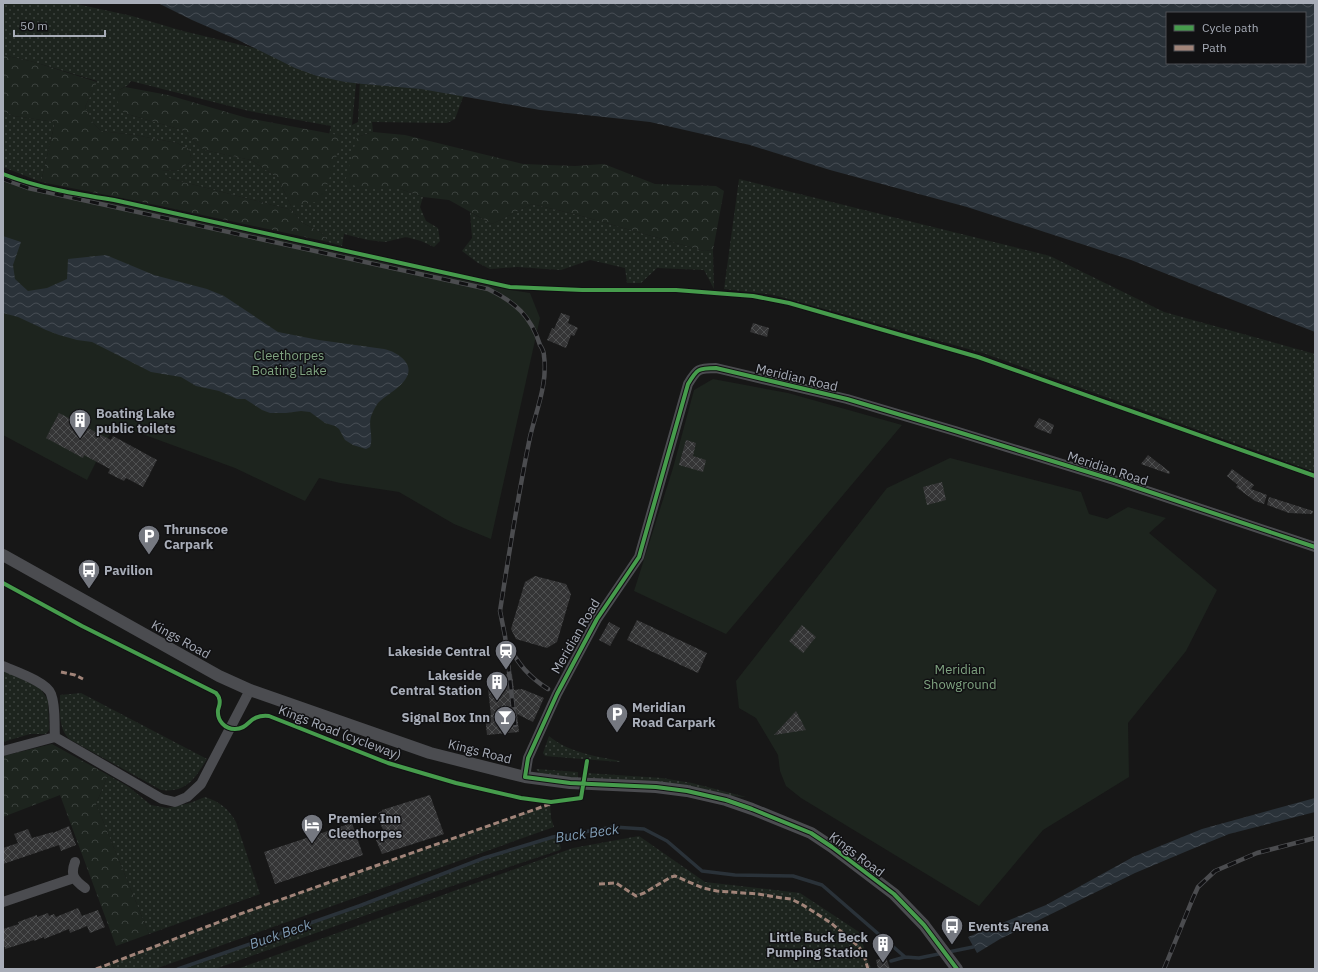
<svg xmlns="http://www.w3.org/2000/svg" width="1318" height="972" viewBox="0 0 1318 972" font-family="'IBM Plex Sans',sans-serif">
	<defs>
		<pattern id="grass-dots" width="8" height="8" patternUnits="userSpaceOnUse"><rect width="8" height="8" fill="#1d241e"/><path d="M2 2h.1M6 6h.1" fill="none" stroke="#3b413d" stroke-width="1.8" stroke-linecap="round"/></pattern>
		<pattern id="forest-crowns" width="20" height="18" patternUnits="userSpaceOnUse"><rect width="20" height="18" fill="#1d241e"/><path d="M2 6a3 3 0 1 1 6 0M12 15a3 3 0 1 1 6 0" fill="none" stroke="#3b413d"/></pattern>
		<pattern id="water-waves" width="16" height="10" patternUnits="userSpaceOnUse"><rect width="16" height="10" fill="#2a3239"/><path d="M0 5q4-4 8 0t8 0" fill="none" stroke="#464d54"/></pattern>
		<pattern id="building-cross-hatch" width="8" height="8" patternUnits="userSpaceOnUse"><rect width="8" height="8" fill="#353536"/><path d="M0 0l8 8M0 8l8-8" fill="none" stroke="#4f5051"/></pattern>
	</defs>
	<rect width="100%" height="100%" fill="#171717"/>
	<path fill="url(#grass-dots)" fill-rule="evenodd" d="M3,3H72L132,16L183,31L308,61L357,74L352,125L358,122L360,78L466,89L455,119L447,123L372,122L373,132L357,137L364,189H400L423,197L420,207L426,221L438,228L440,241L434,247L421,241L406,237L385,242L368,240L344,234L342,246L328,242L322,233L301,222L292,210L168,178L160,171L179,170L192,161L189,149L177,143L135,135L101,131L93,123L85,107L97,81L34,62L3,55ZM131,81L249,111L331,126L329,134L343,136L291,206L278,178L251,160L204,150L182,130L124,113L119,90L128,85Z
		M3,111L14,116L55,122L41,182L3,167Z
		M739,179L1050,256L1164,312L1315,354V472L983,353L774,295L724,289Z
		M532,204L578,215L704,251L713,250L714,289L704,270L657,268L641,283H627L625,268L590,260L561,270L517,267L490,269L478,263L462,251L472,238L470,212L492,224Z
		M3,670L40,688L48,700L49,730L46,734H30L3,742Z
		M81,693L207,759C195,778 187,793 161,790L69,739C58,728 60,710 60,695Z
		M549,736C569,753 596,756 620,761V762L545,756L543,753Z
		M536,769L578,772V779L541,775Z
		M586,773L662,778L692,783L746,797L720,795L585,779Z
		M108,775L129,787L151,805L167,808L190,803L205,797C220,802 228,808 236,822L260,894L149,934L96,804Z
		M550,804L551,818L554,827L155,969H96L240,914Z
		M557,835L561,848L560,850L386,908L215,969H181L483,860Z
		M639,836L705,882L800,893L859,932L871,969H237L573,848Z"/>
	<path fill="url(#forest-crowns)" d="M3,55L34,62L97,82L85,107L93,123L101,131L135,135L177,143L189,149L192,161L179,170L161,171L168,178L292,210L301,222L322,233L328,242L142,202L41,182L55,122L14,116L3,111Z
		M125,87L168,95L247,118L343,136L322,201L291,206L278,178L251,160L204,150L182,130L124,113L115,97L119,90Z
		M373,132L405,135L523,164L575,166L604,164L655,184L716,186L724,191L713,250L704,251L578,215L532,204L492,224L449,200L423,197L400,189H364L345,182L357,137Z
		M52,744L108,775L96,804L149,934L116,946L60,795L3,817V756Z"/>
	<path fill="#1d241e" d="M3,176C39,190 76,196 114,203L511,290L530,293L540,318L491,539L454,524L399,492L340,483L319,478L305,501L235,468L115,424L87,480L3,435Z
		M713,379L788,393L902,425L726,634L634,591L673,468L694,390Z
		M950,458L1081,492L1089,514L1107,519L1128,507L1166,518L1149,533L1217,590L1186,651L1128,723L1129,777L1043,830L979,906L801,798L786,786L780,771L778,755L756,718L739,708L736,681L887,488Z"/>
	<path fill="url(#water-waves)" fill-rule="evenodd" d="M158,3H1315V332L1131,260L967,207L830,170L750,145L650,122L540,110L421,89L363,84L345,82L317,76L295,68L238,40L192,20ZM1167,13H1305V63H1167Z
		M3,236L21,242L13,265L15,279L28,291L47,288L67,279L68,259L106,255L154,275L207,289L224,296L278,332L319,340L384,349C392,351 399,354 405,361C419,379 388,393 378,403C376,406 373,411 372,414C367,425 374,436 370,447L366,449L353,445L345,440L339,429L335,426L325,423L310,412L301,411L286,413H270L262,410L245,399H237L219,391L196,386L181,377L151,372L92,342L77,340L59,335L46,330L18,317L3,313Z
		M1315,798V812L1229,834L1192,849L1135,873L1000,939L977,953L968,937L1046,905L1133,857L1202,829Z"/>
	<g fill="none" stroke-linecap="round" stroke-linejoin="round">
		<path stroke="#2a3239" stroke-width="3.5" d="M891,961L905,957
			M178,969L359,906L484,858L553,837L614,827L644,829L667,841L702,871L735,875L793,876L822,885L905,957L919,958L973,947"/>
	</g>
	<path fill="url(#building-cross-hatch)" d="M561,313L570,316L568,323L578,328L574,336L571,335L566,348L547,340L552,328L554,329Z
		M753,323L769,328L767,337L750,332Z
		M59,413L111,440L113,436L157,460L143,487L126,478L124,481L108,473L110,469L84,455L83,458L46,438Z
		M1039,418L1054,425L1051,434L1038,429L1034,426Z
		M686,440L696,443L693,456L706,460L703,472L679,465Z
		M1148,455L1170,472L1169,474L1141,464Z
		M1232,469L1254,485L1251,489L1267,495L1264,504L1255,501L1236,487L1238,485L1227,476Z
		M942,482L946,500L927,505L923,487Z
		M1269,497L1313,511L1312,514L1289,513L1267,505Z
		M535,576L566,584L571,594L557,642L547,648L516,639L511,629L525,582Z
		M637,620L707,653L698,673L627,640Z
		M609,622L620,628L610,646L599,640Z
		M802,625L816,637L803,653L789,641Z
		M512,674L514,690L522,689L544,698L533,722L517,714L519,732L487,735L485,716L491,715L488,689L502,688L501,675Z
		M796,711L806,730L774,735Z
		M430,795L444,834L382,854L376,840L386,837L378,818L380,817L378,813L382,811V810Z
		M352,823L363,855L275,884L264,852Z
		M69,826L76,845L61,851L59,845L3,864V848L18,843L14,834L28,829L32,838L53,832V833Z
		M78,908L82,916L98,910L105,927L90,933L87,926L70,933L69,929L44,939V937L34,941V940L5,949V947H3V929L19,924L18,922L37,915V917L48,913L49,916L54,914L56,917Z
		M886,957L890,969H878L876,960Z"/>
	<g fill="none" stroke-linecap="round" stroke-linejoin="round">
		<path stroke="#4b4c50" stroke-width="10" d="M3,666C14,671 47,682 51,694C56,707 54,723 55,737
			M3,751L55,737L162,799L175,802L187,797L201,784L250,690
			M525,777L528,758L557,694L597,619L639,557L688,384C697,369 698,368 716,368L847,399L955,431L1114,480L1315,547
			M75,862C70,875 74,880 85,888
			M3,902L74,878"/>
		<path stroke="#4b4c50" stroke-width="12" d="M3,555L219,676L250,690L430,753L525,777L570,783L656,787L687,791L726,800L752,809L811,833L832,847L894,894L924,925L957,969"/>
		<g stroke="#4b4c4f" stroke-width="4.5">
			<path id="rail" d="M3,179L28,188L488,289C515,302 531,316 540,345C542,348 544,352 544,356C548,383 536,411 530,437C518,495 509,553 500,611L505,636L515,725
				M508,644C518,664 529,677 548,689
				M1164,969L1193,898L1198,887L1215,871L1257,853L1315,838"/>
		</g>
		<use href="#rail" stroke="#111113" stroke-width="3" stroke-dasharray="9" stroke-linecap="butt"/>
		<path stroke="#a18479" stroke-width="3" stroke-dasharray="6 3" stroke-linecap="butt" d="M61,672L75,675L83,679
			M599,884L616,883L636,896L644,893L671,877L675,876L703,888L717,891L758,894L782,898L791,899L803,905L831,923L858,946L863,952L868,969
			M96,969L240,914L550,804"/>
		<g stroke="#111113" stroke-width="6">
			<path id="cycleway" d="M3,174C39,188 76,194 114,200L510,287L582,290H676L753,296L789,303L978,357L1315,476
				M3,583L82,626L216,693C217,695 219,696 219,698C221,703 219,706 218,710C217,721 225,729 235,729C250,729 248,714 269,716L388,763L456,783L521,798L551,802L581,798L587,761
				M957,969L924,925L894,894L832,847L811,833L752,809L726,800L687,791L656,787L570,783L525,777L528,758L557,694L597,619L639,557L688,384C697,369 698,368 716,368L847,399L955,431L1114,480L1315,547"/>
		</g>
		<use href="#cycleway" stroke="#469c4c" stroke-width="4"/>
	</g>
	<defs>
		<g id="building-pin" transform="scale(1.15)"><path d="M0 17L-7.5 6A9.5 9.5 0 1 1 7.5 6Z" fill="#757880" stroke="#111113"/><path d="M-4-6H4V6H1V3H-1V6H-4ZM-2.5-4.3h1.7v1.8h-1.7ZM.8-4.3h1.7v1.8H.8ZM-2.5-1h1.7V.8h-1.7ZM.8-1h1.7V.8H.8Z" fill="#fff"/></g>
		<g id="parking-pin" transform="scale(1.15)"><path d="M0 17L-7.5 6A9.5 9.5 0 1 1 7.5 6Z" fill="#757880" stroke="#111113"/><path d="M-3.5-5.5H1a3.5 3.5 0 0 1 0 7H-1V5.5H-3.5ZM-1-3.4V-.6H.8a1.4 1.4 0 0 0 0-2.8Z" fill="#fff"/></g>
		<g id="bus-pin" transform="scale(1.15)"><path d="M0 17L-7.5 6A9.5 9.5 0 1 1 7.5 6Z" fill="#757880" stroke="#111113"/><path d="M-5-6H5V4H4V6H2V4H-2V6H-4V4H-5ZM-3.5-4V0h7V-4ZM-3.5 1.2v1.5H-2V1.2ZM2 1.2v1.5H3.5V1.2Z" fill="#fff"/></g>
		<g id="station-pin" transform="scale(1.15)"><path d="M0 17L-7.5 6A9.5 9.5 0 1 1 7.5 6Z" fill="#757880" stroke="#111113"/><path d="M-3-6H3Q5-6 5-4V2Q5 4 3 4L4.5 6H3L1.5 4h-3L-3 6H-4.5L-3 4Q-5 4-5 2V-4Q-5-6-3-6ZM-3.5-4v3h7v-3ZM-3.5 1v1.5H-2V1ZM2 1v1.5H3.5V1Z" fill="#fff"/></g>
		<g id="bar-pin" transform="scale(1.15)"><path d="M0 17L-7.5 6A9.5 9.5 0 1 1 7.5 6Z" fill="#757880" stroke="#111113"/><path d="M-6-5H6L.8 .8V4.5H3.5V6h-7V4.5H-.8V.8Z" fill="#fff"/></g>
		<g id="hotel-pin" transform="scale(1.15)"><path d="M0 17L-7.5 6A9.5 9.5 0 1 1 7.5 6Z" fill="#757880" stroke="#111113"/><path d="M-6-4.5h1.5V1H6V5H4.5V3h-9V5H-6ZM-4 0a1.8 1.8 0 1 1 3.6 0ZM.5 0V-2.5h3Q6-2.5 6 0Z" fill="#fff"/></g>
	</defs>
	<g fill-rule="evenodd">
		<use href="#building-pin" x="80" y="420"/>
		<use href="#parking-pin" x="149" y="536"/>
		<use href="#bus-pin" x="89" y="570"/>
		<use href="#station-pin" x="506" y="651"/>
		<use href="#building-pin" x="497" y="682"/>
		<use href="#parking-pin" x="617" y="714"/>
		<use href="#bar-pin" x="505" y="717"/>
		<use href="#hotel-pin" x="312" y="825"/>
		<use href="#bus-pin" x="952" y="926"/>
		<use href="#building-pin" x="883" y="944"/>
	</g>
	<g text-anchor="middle" stroke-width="3" stroke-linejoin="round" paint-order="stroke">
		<g font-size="13" fill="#7fa381" stroke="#111113">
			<text x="289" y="360">Cleethorpes<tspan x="289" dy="15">Boating Lake</tspan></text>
			<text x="960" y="674">Meridian<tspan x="960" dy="15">Showground</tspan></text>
		</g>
		<g font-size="13" fill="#a8adb8" stroke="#111113">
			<text transform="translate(797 377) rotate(13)" y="5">Meridian Road</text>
			<text transform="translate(1108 468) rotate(18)" y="5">Meridian Road</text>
			<text transform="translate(575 636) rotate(-60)" y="5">Meridian Road</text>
			<text transform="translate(181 639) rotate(29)" y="5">Kings Road</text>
			<text transform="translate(340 732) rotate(21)" y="5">Kings Road (cycleway)</text>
			<text transform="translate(480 751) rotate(14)" y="5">Kings Road</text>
			<text transform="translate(857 854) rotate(37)" y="5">Kings Road</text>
		</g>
		<g font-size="13" font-weight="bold" fill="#a8adb8" stroke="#111113" text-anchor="start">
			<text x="96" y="418">Boating Lake<tspan x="96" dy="15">public toilets</tspan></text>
			<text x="164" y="534">Thrunscoe<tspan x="164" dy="15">Carpark</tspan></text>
			<text x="104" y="575">Pavilion</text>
			<text x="490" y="656" text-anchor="end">Lakeside Central</text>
			<text x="482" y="680" text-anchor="end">Lakeside<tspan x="482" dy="15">Central Station</tspan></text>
			<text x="632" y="712">Meridian<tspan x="632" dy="15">Road Carpark</tspan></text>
			<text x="490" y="722" text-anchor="end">Signal Box Inn</text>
			<text x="328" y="823">Premier Inn<tspan x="328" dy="15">Cleethorpes</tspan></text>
			<text x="968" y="931">Events Arena</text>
			<text x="868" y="942" text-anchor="end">Little Buck Beck<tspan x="868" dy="15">Pumping Station</tspan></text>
		</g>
		<g font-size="14" font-style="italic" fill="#7f9bb3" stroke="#111113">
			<text transform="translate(587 833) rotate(-8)" y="5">Buck Beck</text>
			<text transform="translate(280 934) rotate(-19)" y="5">Buck Beck</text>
		</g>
	</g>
	<rect width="1318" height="972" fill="none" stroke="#a8adb8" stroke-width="8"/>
	<rect x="1166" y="12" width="140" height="52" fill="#111113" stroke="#4d4f55"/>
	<rect x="1174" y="25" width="20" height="6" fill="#469c4c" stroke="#4d4f55"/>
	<text x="1202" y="32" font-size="12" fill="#a8adb8">Cycle path</text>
	<rect x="1174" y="45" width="20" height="6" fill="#a18479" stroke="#4d4f55"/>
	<text x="1202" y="52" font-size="12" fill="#a8adb8">Path</text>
	<path d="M14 30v6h91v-6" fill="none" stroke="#a8adb8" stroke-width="2"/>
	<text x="20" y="30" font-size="12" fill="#a8adb8" stroke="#111113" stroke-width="3" paint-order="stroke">50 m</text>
</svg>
